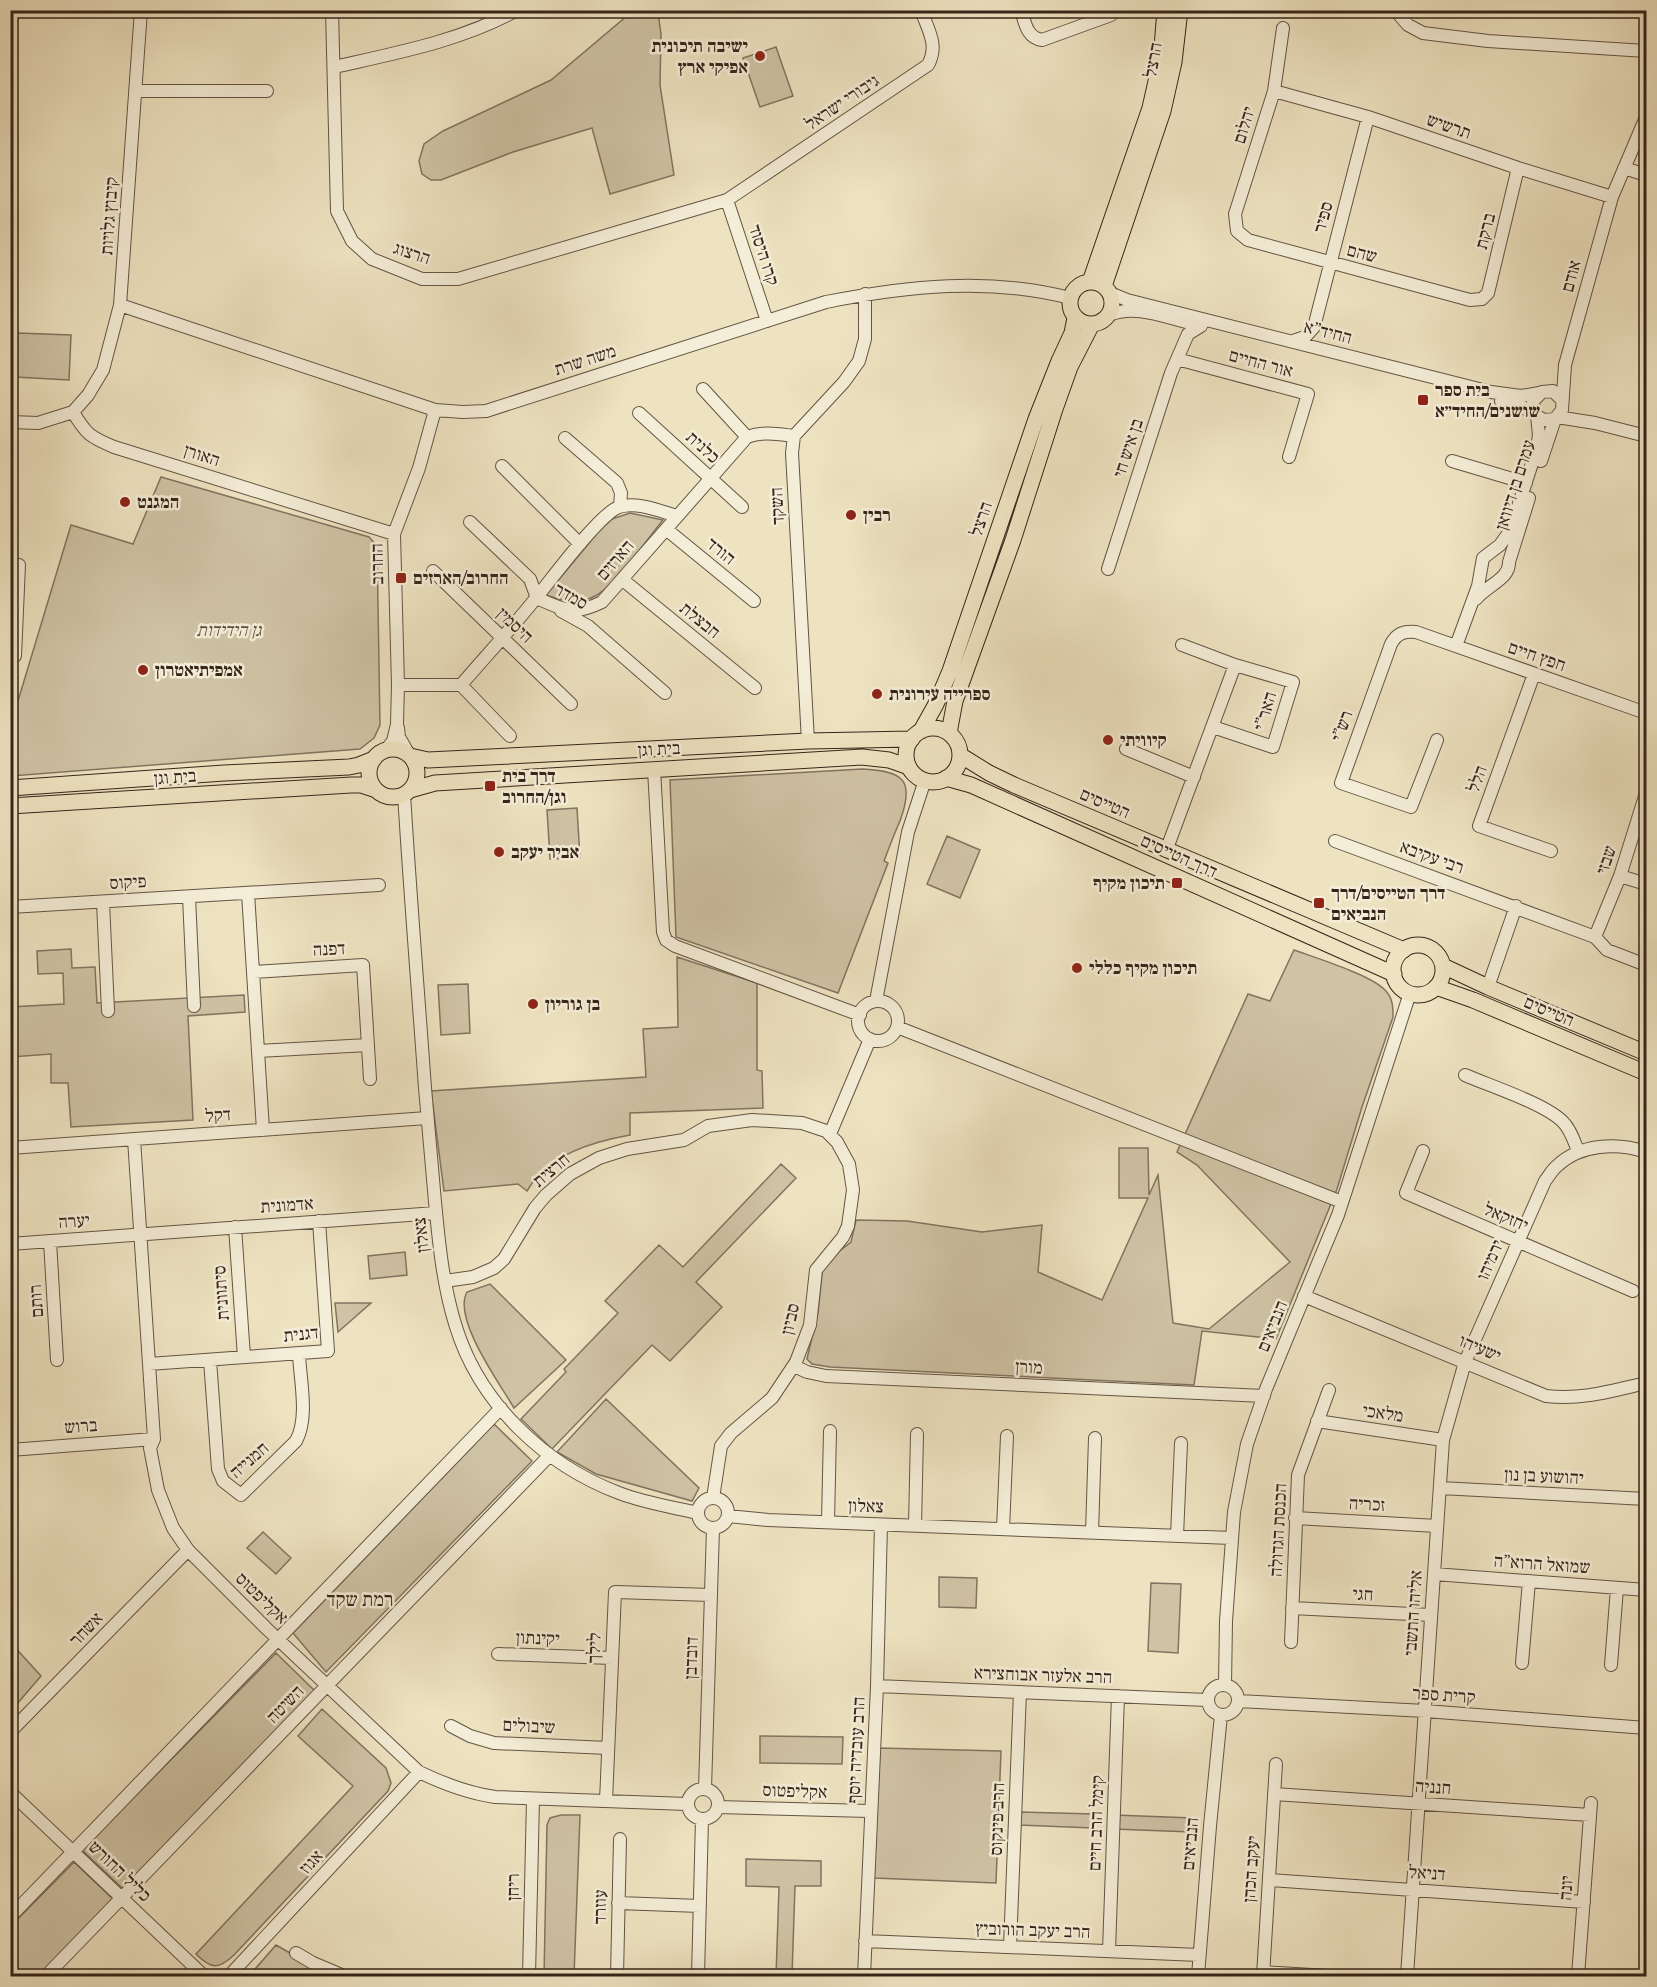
<svg xmlns="http://www.w3.org/2000/svg" width="1657" height="1987" viewBox="0 0 1657 1987" font-family="'IM FELL French Canon','Frank Ruhl Libre',serif">
	<rect width="100%" height="100%" fill="#eee3c1"/>
	<filter id="stains"><feTurbulence type="fractalNoise" baseFrequency=".00333" numOctaves="4"/><feColorMatrix values="0 0 0 0 .2 0 0 0 0 .09 0 0 0 0 .02 0 0 0 .5 -.17"/></filter>
	<radialGradient id="worn" r=".72"><stop offset=".6" stop-color="#630" stop-opacity="0"/><stop offset="1" stop-color="#630" stop-opacity=".3"/></radialGradient>
	<path fill="#cfc3a5" stroke="#827460" stroke-width="1.5" d="M634,10L654,11L658,13L661,34L660,85L674,175L610,194L592,128L513,152L441,180H431L422,174L419,161L424,144L443,131L551,80Z
		M776,47L793,96L760,107L743,58Z
		M17,333L71,335L69,380L15,377Z
		M161,477L369,537L377,546L380,725L374,738L360,749L11,776V724L71,525L133,544Z
		M630,513L663,520C648,538 615,586 595,596C580,605 562,601 546,595L599,531L612,519Z
		M862,769C904,771 915,780 900,821C894,834 889,848 884,861L888,863L838,993L676,937L670,780Z
		M577,808L580,858L550,859L547,810Z
		M947,836L980,850L960,898L927,884Z
		M71,949L72,968L95,967L97,1003L244,995L245,1012L188,1016L193,1120L71,1127L68,1083H51V1054L11,1057L10,1007L64,1004L63,973L38,974L37,951Z
		M1294,950C1316,958 1371,975 1385,990C1393,998 1393,1007 1393,1017L1362,1107L1337,1189L1276,1339L1202,1331L1194,1385L830,1367L812,1364L807,1359L818,1312L823,1264L851,1242L856,1220L907,1221L982,1232L1042,1225L1038,1272L1102,1300L1148,1198H1119V1148H1148L1149,1195L1158,1175L1173,1323L1209,1329L1290,1262L1197,1165L1177,1152L1248,994L1270,1001Z
		M677,957L757,983V1070L762,1071L763,1108L630,1113V1135C591,1142 548,1155 527,1191L518,1184L444,1191L431,1091L646,1077L643,1029L678,1027Z
		M468,984L470,1033L441,1035L438,985Z
		M781,1164L796,1178L696,1282L722,1307L670,1361L652,1345L552,1449L521,1419L566,1372L564,1369L618,1313L605,1301L659,1245L683,1267Z
		M405,1252L407,1275L370,1279L368,1256Z
		M490,1284L566,1360L514,1408C500,1384 452,1318 467,1292Z
		M335,1303H371L338,1332Z
		M606,1399L699,1488L692,1501L596,1474L557,1452Z
		M494,1424L532,1461L326,1672L293,1633Z
		M263,1532L291,1558L276,1574L247,1548Z
		M939,1577L977,1578L976,1608L939,1607Z
		M1151,1583L1181,1584L1178,1653L1148,1651Z
		M11,1643L41,1676L11,1711Z
		M276,1653L316,1692L123,1889L82,1850Z
		M322,1709L386,1768L391,1783L388,1791L234,1955C218,1970 211,1969 196,1954L353,1786L298,1736Z
		M760,1736L843,1737L842,1764L760,1763Z
		M878,1748L1001,1751L996,1883L874,1878Z
		M1020,1812L1094,1814L1093,1828L1019,1825Z
		M561,1815H580L574,1976H544L547,1825L550,1818Z
		M1114,1815L1193,1818L1192,1832L1113,1829Z
		M746,1859L821,1861V1886H795L792,1976H776L779,1887L746,1886Z
		M74,1862L116,1902L42,1976H11V1926Z
		M276,1945L311,1965L337,1976H249Z"/>
	<g fill="none" stroke-linecap="round" stroke-linejoin="round">
		<g stroke="#645444" stroke-width="14">
			<path id="minor" d="M332,10L337,211L352,241L372,259L422,279H458L727,200L928,65C939,45 928,30 921,10
				M1021,10C1025,23 1027,38 1042,40L1111,15L1115,10
				M1395,10L1408,25L1423,33L1488,41L1646,51
				M1283,28L1274,91L1235,214L1237,231L1248,240L1470,300L1482,299L1488,293L1518,168
				M10,37L12,10
				M334,67C396,53 461,41 517,10
				M136,91H267
				M1274,91L1368,117L1518,168L1612,197
				M1624,168L1646,175
				M727,200L767,321
				M1110,293L1127,300L1491,392L1521,396L1539,393
				M120,305L435,410L463,412L486,411L826,302C907,286 989,277 1070,298
				M1109,315C1135,304 1164,317 1190,323
				M1293,341L1305,337L1314,327L1368,117
				M1177,359L1308,394L1289,457
				M703,389L747,437
				M1562,400L1553,391L1542,392L1533,401L1535,414L1543,420L1555,419L1562,410L1565,365L1612,197L1646,117
				M1501,401L1519,405L1535,414
				M73,412C86,434 90,437 114,447L394,534
				M639,413L742,507
				M1557,417L1595,423L1646,436
				M10,422L38,423L73,412L88,395L103,370L120,305L141,10
				M565,438L617,483L621,493L620,506
				M1452,461L1526,483
				M1541,461L1555,419
				M502,466L580,544
				M470,522L530,579L537,598L540,600
				M666,529L754,601
				M10,564L19,565L15,656H10
				M1108,569L1171,373L1188,334L1201,326
				M433,571L571,704
				M623,580L755,688
				M537,598C564,610 574,616 602,602L747,437C763,431 778,434 794,436
				M1476,599C1487,585 1510,579 1509,562L1529,498
				M561,611L588,626L665,693
				M1456,646L1478,586L1483,558L1500,545L1510,531L1537,448L1539,435L1537,416
				M1534,674L1479,826L1551,851
				M398,685H461C486,656 512,628 536,598C551,580 600,513 619,507C636,501 660,511 677,516
				M461,685L510,736
				M1213,727L1273,747L1293,682L1235,665
				M398,728L399,737L408,753
				M1437,740L1411,807L1341,783L1391,644C1397,633 1404,631 1416,632L1646,713
				M808,741L792,453L794,436L844,382L859,361L865,339V294
				M1126,749L1194,777
				M386,750L393,741L397,724L398,685L394,534L419,468L435,410
				M654,769L663,932L666,940L675,946L860,1015
				M404,794C410,892 418,990 425,1088C428,1126 432,1164 435,1202C439,1244 443,1286 456,1327C480,1404 545,1465 619,1493C645,1503 672,1507 698,1513
				M1335,841L1595,937L1607,950L1646,965
				M1166,851L1235,665L1182,645
				M1620,876L1646,884
				M248,893L263,1130
				M189,897L194,1006
				M103,902L108,1011
				M10,907L379,885
				M1595,937L1620,876L1646,793
				M253,972L363,965L370,1079
				M1488,987L1516,906
				M876,1001L908,832L925,780
				M858 1021a20 20 0 1 1 40 0a20 20 0 1 1-40 0Z
				M897,1027L1342,1202
				M258,1051L368,1045
				M1465,1075C1490,1086 1546,1104 1563,1122C1571,1130 1574,1141 1578,1151
				M830,1134L870,1039
				M134,1139L154,1439L150,1448L158,1490L173,1528L188,1550L267,1629L419,1772C444,1784 467,1793 495,1797L687,1804
				M10,1148L427,1118
				M1423,1151L1406,1193L1633,1291
				M235,1227L244,1357
				M50,1241L57,1360
				M10,1244L436,1213
				M445,1281L473,1277L494,1268L504,1259L535,1208L546,1195L570,1174L599,1158L627,1149L684,1140L708,1126L752,1120L802,1123L826,1131L837,1142L849,1164L853,1190L848,1226L843,1237L816,1270L810,1325L796,1362L772,1398L731,1433L721,1446L713,1498
				M1304,1296L1546,1396C1583,1400 1611,1391 1646,1383
				M210,1360L218,1469L223,1481L241,1495L296,1441C309,1418 300,1380 299,1354
				M149,1364L328,1351L319,1221
				M794,1366L807,1372L826,1376L1264,1396
				M1317,1421L1443,1440
				M10,1450L154,1439
				M1440,1488L1646,1499
				M698 1513a15 15 0 1 1 30 0a15 15 0 1 1-30 0Z
				M728,1516L768,1520L1232,1538
				M1295,1518L1437,1526
				M828,1522L830,1431
				M915,1526L917,1434
				M1003,1529L1007,1436
				M1092,1533L1095,1438
				M1177,1536L1181,1443
				M1434,1574L1646,1590
				M1292,1608L1431,1615
				M1291,1642L1298,1475L1329,1390
				M498,1654L612,1658
				M1522,1663L1529,1581
				M1611,1665L1617,1588
				M1208 1700a15 15 0 1 1 30 0a15 15 0 1 1-30 0Z
				M1225,1685L1226,1621L1234,1512L1247,1444L1266,1389L1338,1215L1410,993
				M877,1686L1207,1700
				M1238,1701L1425,1711L1646,1728
				M451,1726L470,1736L494,1743L608,1748
				M10,1732L188,1550
				M688 1804a15 15 0 1 1 30 0a15 15 0 1 1-30 0Z
				M705,1789L713,1528
				M10,1792L204,1976
				M1274,1794L1590,1815
				M606,1801L615,1592L711,1595
				M718,1807L870,1811
				M1269,1880L1584,1902
				M618,1903L700,1906
				M10,1917L501,1408
				M865,1941L1199,1955
				M1010,1947L1020,1692
				M1109,1951L1118,1696
				M296,1953L313,1963L344,1976
				M1263,1972L1329,1976
				M46,1976L549,1456
				M229,1976L419,1772
				M529,1976L533,1799
				M617,1976L620,1839
				M698,1976L702,1819
				M864,1976L877,1686L881,1525
				M1198,1976L1210,1826L1221,1715
				M1263,1976L1276,1764
				M1407,1976L1443,1440L1465,1362L1545,1181C1549,1176 1552,1170 1557,1166C1580,1144 1617,1142 1646,1152
				M1578,1976L1591,1803"/>
		</g>
		<g stroke="#36241a" stroke-width="17">
			<path id="major" d="M1070 303a21 21 0 1 1 42 0a21 21 0 1 1-42 0Z
				M1090,282L1150,108L1161,59L1165,10
				M1104,286L1163,111L1174,62L1180,10
				M906 755a27 27 0 1 1 54 0a27 27 0 1 1-54 0Z
				M921,731L936,704L950,671L1036,419L1059,361L1072,333L1075,318
				M949,733L955,701L1013,540L1055,409L1070,367L1092,324
				M369 773a24 24 0 1 1 48 0a24 24 0 1 1-48 0Z
				M960,755L989,773L1014,785L1404,950
				M410,756L428,760L808,741L912,739
				M946,778L971,785L1394,974
				M10,788L224,773L349,767L359,765L374,759
				M410,790L435,783L862,757L889,760L909,767
				M10,806L351,785H361L376,790
				M1393 970a25 25 0 1 1 50 0a25 25 0 1 1-50 0Z
				M1443,966L1488,987L1646,1053
				M1436,987L1473,1000L1646,1073"/>
		</g>
		<use href="#minor" stroke="#f4edd7" stroke-width="12"/>
		<use href="#major" stroke="#eee3c1" stroke-width="15"/>
	</g>
	<g fill="#8f2418" stroke="#f4edd7" stroke-width="2">
		<circle cx="760" cy="56" r="6"/>
		<rect x="1417" y="394" width="12" height="12" rx="3"/>
		<circle cx="125" cy="502" r="6"/>
		<circle cx="851" cy="515" r="6"/>
		<rect x="395" y="572" width="12" height="12" rx="3"/>
		<circle cx="143" cy="670" r="6"/>
		<circle cx="877" cy="694" r="6"/>
		<circle cx="1108" cy="740" r="6"/>
		<rect x="484" y="780" width="12" height="12" rx="3"/>
		<circle cx="499" cy="852" r="6"/>
		<rect x="1171" y="877" width="12" height="12" rx="3"/>
		<rect x="1313" y="897" width="12" height="12" rx="3"/>
		<circle cx="1077" cy="968" r="6"/>
		<circle cx="533" cy="1004" r="6"/>
	</g>
	<g text-anchor="middle" stroke-width="5" stroke-linejoin="round" paint-order="stroke">
		<g font-size="18" font-weight="bold" fill="#36241a" stroke="#f4edd7" text-anchor="start">
			<text x="748" y="52" text-anchor="end">ישיבה תיכונית<tspan x="748" dy="21">אפיקי ארץ</tspan></text>
			<text x="1435" y="396">בית ספר<tspan x="1435" dy="21">שושנים/החיד״א</tspan></text>
			<text x="137" y="508">המגנט</text>
			<text x="863" y="521">רבין</text>
			<text x="413" y="584">החרוב/הארזים</text>
			<text x="155" y="676">אמפיתיאטרון</text>
			<text x="889" y="700">ספרייה עירונית</text>
			<text x="1120" y="746">קיוויתי</text>
			<text x="502" y="782">דרך בית<tspan x="502" dy="21">וגן/החרוב</tspan></text>
			<text x="511" y="858">אביר יעקב</text>
			<text x="1165" y="889" text-anchor="end">תיכון מקיף</text>
			<text x="1331" y="899">דרך הטייסים/דרך<tspan x="1331" dy="21">הנביאים</tspan></text>
			<text x="1089" y="974">תיכון מקיף כללי</text>
			<text x="545" y="1010">בן גוריון</text>
		</g>
		<g font-size="18" fill="#36241a" stroke="#f4edd7">
			<text transform="translate(1153 60) rotate(-80)" y="6">הרצל</text>
			<text transform="translate(842 102) rotate(-34)" y="6">גיבורי ישראל</text>
			<text transform="translate(1244 125) rotate(-73)" y="6">יהלום</text>
			<text transform="translate(1449 126) rotate(19)" y="6">תרשיש</text>
			<text transform="translate(109 216) rotate(-86)" y="6">קיבוץ גלויות</text>
			<text transform="translate(1323 217) rotate(-75)" y="6">ספיר</text>
			<text transform="translate(1485 231) rotate(-76)" y="6">ברקת</text>
			<text transform="translate(412 253) rotate(18)" y="6">הרצוג</text>
			<text transform="translate(1362 253) rotate(15)" y="6">שהם</text>
			<text transform="translate(764 255) rotate(72)" y="6">קרו היסוד</text>
			<text transform="translate(1571 276) rotate(-75)" y="6">אודם</text>
			<text transform="translate(1328 332) rotate(14)" y="6">החיד"א</text>
			<text transform="translate(585 360) rotate(-18)" y="6">משה שרת</text>
			<text transform="translate(1261 363) rotate(15)" y="6">אור החיים</text>
			<text transform="translate(703 447) rotate(42)" y="6">כלנית</text>
			<text transform="translate(1128 448) rotate(-72)" y="6">בן איש חי</text>
			<text transform="translate(202 455) rotate(18)" y="6">האורן</text>
			<text transform="translate(1515 485) rotate(-72)" y="6">עמרם בן דיוואן</text>
			<text transform="translate(777 506) rotate(-93)" y="6">השקד</text>
			<text transform="translate(981 519) rotate(-71)" y="6">הרצל</text>
			<text transform="translate(721 551) rotate(39)" y="6">הורד</text>
			<text transform="translate(615 560) rotate(-49)" y="6">הארזים</text>
			<text transform="translate(377 564) rotate(-91)" y="6">החרוב</text>
			<text transform="translate(571 596) rotate(29)" y="6">סמדר</text>
			<text transform="translate(700 620) rotate(39)" y="6">חבצלת</text>
			<text transform="translate(515 625) rotate(44)" y="6">היסמין</text>
			<text transform="translate(1537 656) rotate(19)" y="6">חפץ חיים</text>
			<text transform="translate(1265 711) rotate(-73)" y="6">האר"י</text>
			<text transform="translate(1342 726) rotate(-70)" y="6">רש"י</text>
			<text transform="translate(659 749) rotate(-3)" y="6">בית וגן</text>
			<text transform="translate(175 777) rotate(-4)" y="6">בית וגן</text>
			<text transform="translate(1477 779) rotate(-70)" y="6">הלל</text>
			<text transform="translate(1105 803) rotate(23)" y="6">הטייסים</text>
			<text transform="translate(1179 856) rotate(24)" y="6">דרך הטייסים</text>
			<text transform="translate(1432 857) rotate(20)" y="6">רבי עקיבא</text>
			<text transform="translate(1606 860) rotate(-71)" y="6">שבזי</text>
			<text transform="translate(128 882) rotate(-3)" y="6">פיקוס</text>
			<text transform="translate(329 949) rotate(-3)" y="6">דפנה</text>
			<text transform="translate(1549 1011) rotate(23)" y="6">הטייסים</text>
			<text transform="translate(218 1115) rotate(-4)" y="6">דקל</text>
			<text transform="translate(551 1170) rotate(-40)" y="6">חרצית</text>
			<text transform="translate(287 1205) rotate(-4)" y="6">אדמונית</text>
			<text transform="translate(1506 1217) rotate(23)" y="6">יחזקאל</text>
			<text transform="translate(74 1221) rotate(-4)" y="6">יערה</text>
			<text transform="translate(421 1235) rotate(-96)" y="6">צאלון</text>
			<text transform="translate(1490 1260) rotate(-66)" y="6">ירמיהו</text>
			<text transform="translate(221 1293) rotate(-94)" y="6">סיתוונית</text>
			<text transform="translate(36 1301) rotate(-94)" y="6">רותם</text>
			<text transform="translate(790 1319) rotate(-77)" y="6">סביון</text>
			<text transform="translate(1272 1326) rotate(-68)" y="6">הנביאים</text>
			<text transform="translate(301 1334) rotate(-6)" y="6">דגנית</text>
			<text transform="translate(1480 1348) rotate(23)" y="6">ישעיהו</text>
			<text transform="translate(1029 1367) rotate(3)" y="6">מורן</text>
			<text transform="translate(1383 1413) rotate(8)" y="6">מלאכי</text>
			<text transform="translate(81 1426) rotate(-4)" y="6">ברוש</text>
			<text transform="translate(249 1460) rotate(-41)" y="6">חמנייה</text>
			<text transform="translate(1544 1476) rotate(3)" y="6">יהושוע בן נון</text>
			<text transform="translate(1367 1504) rotate(3)" y="6">זכריה</text>
			<text transform="translate(866 1506) rotate(2)" y="6">צאלון</text>
			<text transform="translate(1278 1530) rotate(-87)" y="6">הכנסת הגדולה</text>
			<text transform="translate(1542 1564) rotate(4)" y="6">שמואל הרוא"ה</text>
			<text transform="translate(1363 1594) rotate(3)" y="6">חגי</text>
			<text transform="translate(262 1598) rotate(44)" y="6">אקליפטוס</text>
			<text transform="translate(1413 1613) rotate(-86)" y="6">אליהו התשבי</text>
			<text transform="translate(86 1629) rotate(-46)" y="6">אשחר</text>
			<text transform="translate(538 1638) rotate(2)" y="6">יקינתון</text>
			<text transform="translate(594 1648) rotate(-88)" y="6">לילך</text>
			<text transform="translate(691 1658) rotate(-88)" y="6">דובדבן</text>
			<text transform="translate(1043 1675) rotate(2)" y="6">הרב אלעזר אבוחצירא</text>
			<text transform="translate(1444 1695) rotate(4)" y="6">קרית ספר</text>
			<text transform="translate(285 1704) rotate(-46)" y="6">השיטה</text>
			<text transform="translate(529 1726) rotate(3)" y="6">שיבולים</text>
			<text transform="translate(856 1750) rotate(-87)" y="6">הרב עובדיה יוסף</text>
			<text transform="translate(1433 1787) rotate(4)" y="6">חנניה</text>
			<text transform="translate(795 1791) rotate(2)" y="6">אקליפטוס</text>
			<text transform="translate(997 1819) rotate(-88)" y="6">הרב פינקוס</text>
			<text transform="translate(1096 1823) rotate(-88)" y="6">קימל הרב חיים</text>
			<text transform="translate(1190 1844) rotate(-85)" y="6">הנביאים</text>
			<text transform="translate(311 1862) rotate(-47)" y="6">אגוז</text>
			<text transform="translate(1251 1869) rotate(-86)" y="6">יעקב הכהן</text>
			<text transform="translate(120 1871) rotate(44)" y="6">כליל החורש</text>
			<text transform="translate(1427 1873) rotate(4)" y="6">דניאל</text>
			<text transform="translate(513 1887) rotate(-89)" y="6">ריחן</text>
			<text transform="translate(1566 1888) rotate(-86)" y="6">יונה</text>
			<text transform="translate(600 1907) rotate(-89)" y="6">עוזרד</text>
			<text transform="translate(1033 1930) rotate(2)" y="6">הרב יעקב הורוביץ</text>
		</g>
		<g font-size="18" font-style="italic" fill="#5c4c3d" stroke="#f4edd7">
			<text x="229" y="636">גן הידידות</text>
		</g>
		<g font-size="20" fill="#36241a" stroke="#f4edd7">
			<text x="360" y="1606">רמת שקד</text>
		</g>
	</g>
	<rect width="1657" height="1987" fill="none" stroke="#eee3c1" stroke-width="36"/>
	<rect x="12" y="12" width="1633" height="1963" fill="none" stroke="#36241a" stroke-width="3"/>
	<rect x="18" y="18" width="1621" height="1951" fill="none" stroke="#36241a" stroke-width="1.5"/>
	<rect width="100%" height="100%" filter="url(#stains)"/>
	<rect width="100%" height="100%" fill="url(#worn)"/>
</svg>
